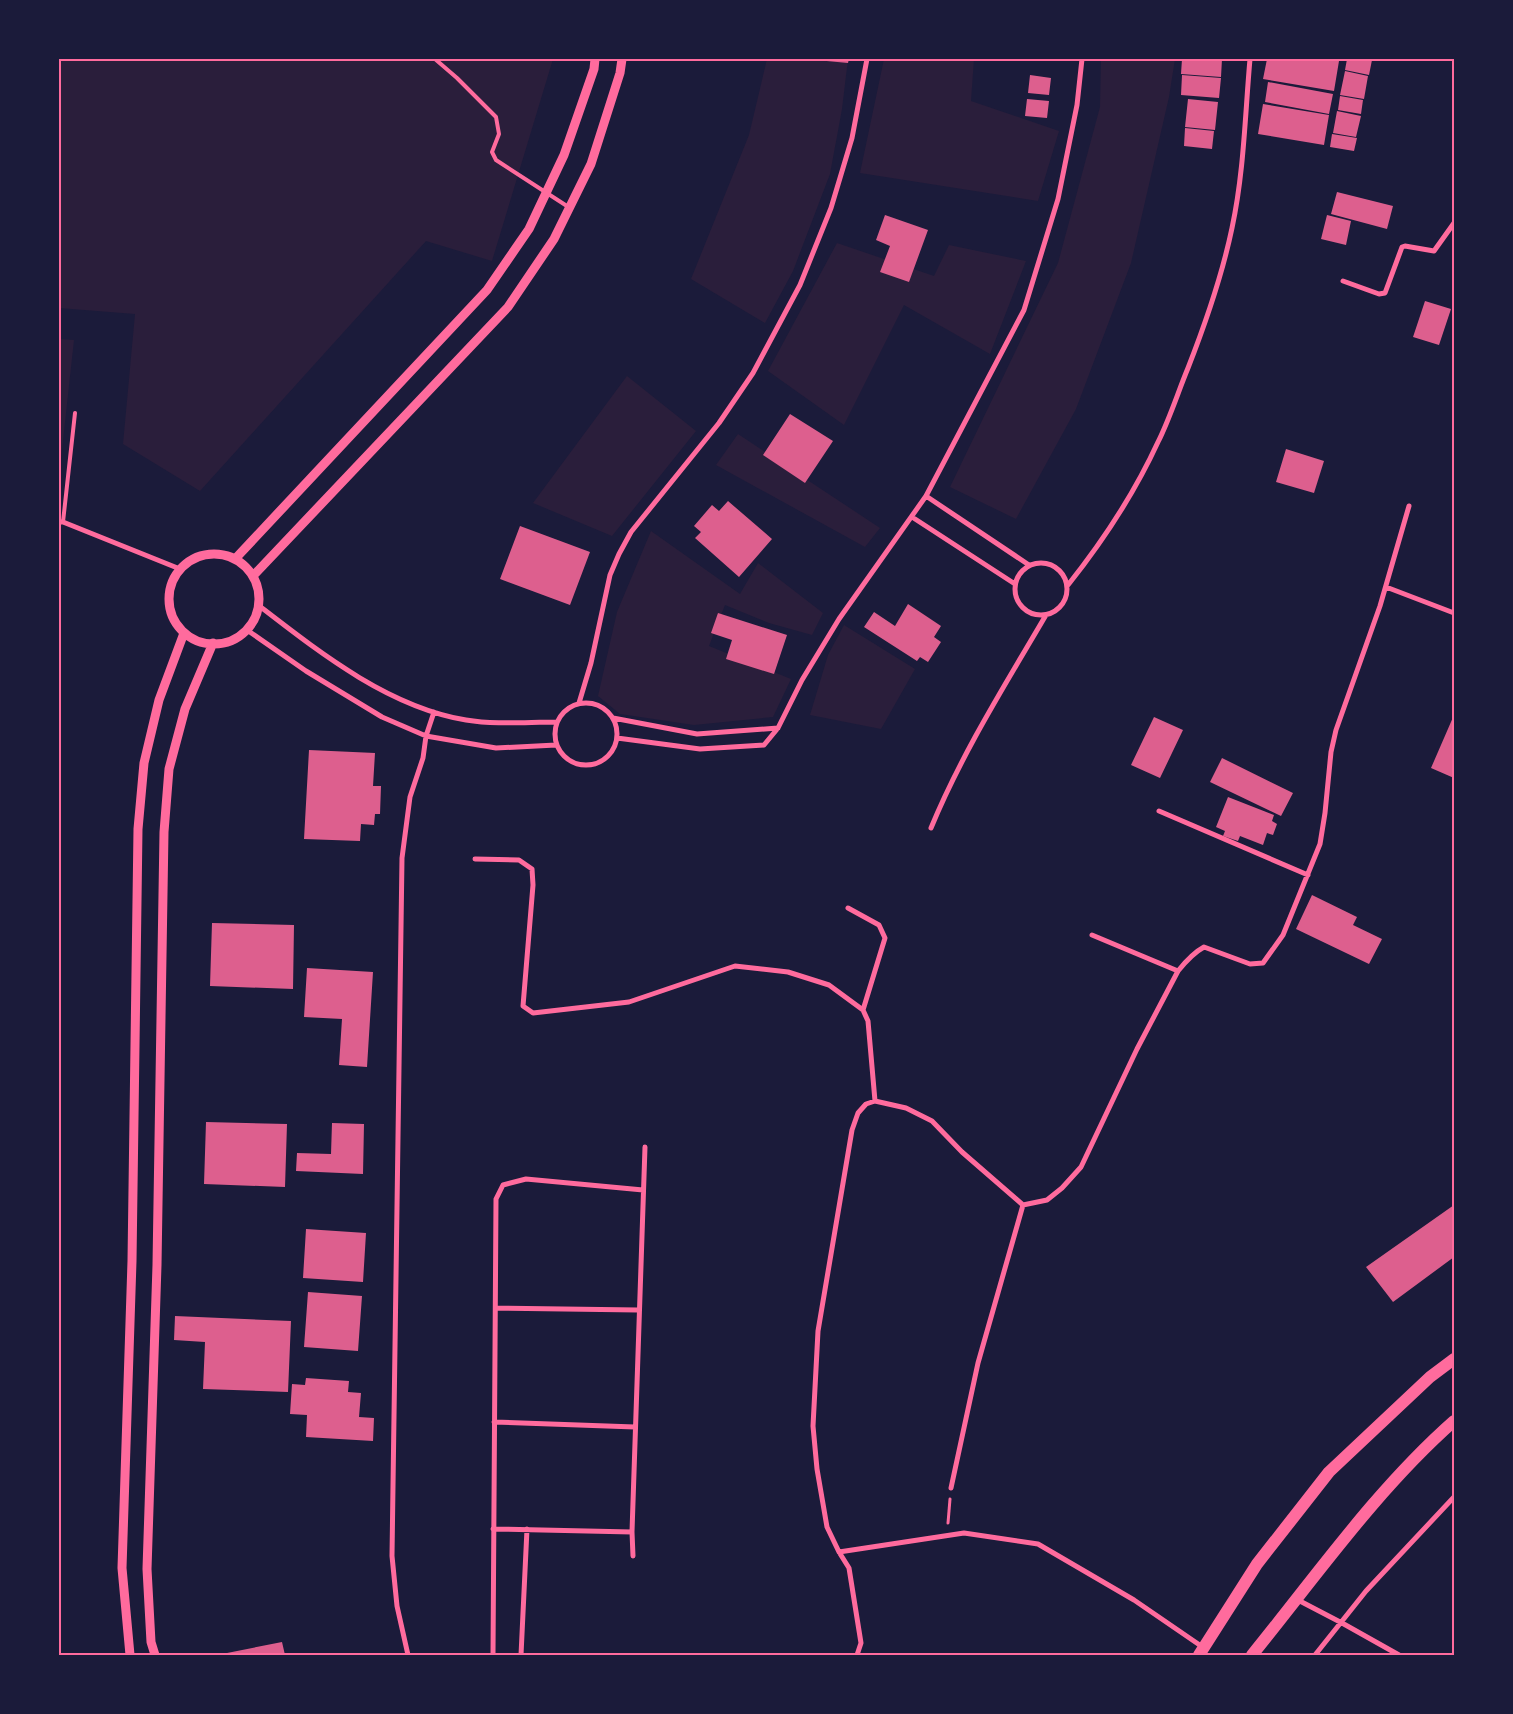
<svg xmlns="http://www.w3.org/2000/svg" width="1513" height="1714" viewBox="0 0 1513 1714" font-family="Inter,sans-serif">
	<rect width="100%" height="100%" fill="#1b1b3a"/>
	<path fill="#2a1e3b" d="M59,59H553L492,261L426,241L200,491L123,444L135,314L59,308Z
		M767,59H848L842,109L830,174L793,271L765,323L691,279L749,135Z
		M884,59H974L971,101L1059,131L1038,201L860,173Z
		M1101,59H1175L1169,97L1131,263L1076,409L1016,519L950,487L1058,263L1100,107Z
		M837,243L934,276L949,245L1026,261L990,354L904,305L844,425L768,371Z
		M59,339L74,340L59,477Z
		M627,376L696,431L612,536L533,503Z
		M738,434L880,528L865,547L716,465Z
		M651,531L740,594L758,563L823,613L812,635L769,623L725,605L709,646L791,679L773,717L694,725L620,714L598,696L617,612Z
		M844,625L915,669L881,729L810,715L828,655Z"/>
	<path fill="#dd5f8e" d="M816,59H849L848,63L816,60Z
		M1182,59H1222L1221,77L1181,74Z
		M1267,59H1329L1339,61L1334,91L1263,79Z
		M1347,59L1372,60L1369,75L1345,70Z
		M1345,71L1368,76L1364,99L1340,95Z
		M1030,75L1051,78L1049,95L1028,93Z
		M1182,75L1221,78L1219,98L1181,95Z
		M1268,82L1333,94L1329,114L1265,102Z
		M1340,96L1363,100L1361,114L1338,110Z
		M1027,99L1049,101L1047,118L1025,116Z
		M1188,99L1218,102L1215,130L1185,127Z
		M1263,104L1329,115L1324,145L1258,134Z
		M1337,111L1361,116L1356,137L1333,133Z
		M1185,128L1214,131L1212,149L1184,146Z
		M1332,134L1357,138L1354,151L1330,147Z
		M1337,192L1393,206L1387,229L1331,214Z
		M885,215L928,230L909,282L880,272L890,246L876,240Z
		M1327,215L1351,221L1346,245L1321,239Z
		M1425,301L1451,309L1439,345L1413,337Z
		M790,414L833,441L805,483L763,455Z
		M1286,449L1324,461L1314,493L1276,482Z
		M728,501L772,539L739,577L695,538L701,532L694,526L712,505L719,511Z
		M520,526L590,552L570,605L500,579Z
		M908,604L941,626L934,637L941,642L928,662L920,657L917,661L864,627L874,612L895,626Z
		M718,613L787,635L774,674L726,659L732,640L711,633Z
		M1454,715V778L1431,768Z
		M1154,717L1183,730L1160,778L1131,765Z
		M309,750L375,753L373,786H381L380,814H375L374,825L361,824L360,841L304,839Z
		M1222,758L1293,793L1281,816L1210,782Z
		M1228,797L1274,815L1272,821L1277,824L1273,835L1267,833L1263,845L1240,836L1238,841L1223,836L1225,831L1216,827Z
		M1312,895L1357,917L1353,925L1382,939L1369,964L1296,929Z
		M212,923L294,925L293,989L210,986Z
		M307,968L373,972L367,1067L339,1065L342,1019L304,1017Z
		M206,1122L287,1124L285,1187L204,1184Z
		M332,1123L364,1124L363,1174L296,1171L297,1153L331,1154Z
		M1454,1205V1257L1393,1302L1366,1267Z
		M306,1229L366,1233L363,1282L303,1278Z
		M308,1292L362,1296L358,1351L304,1347Z
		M175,1316L291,1321L288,1392L203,1389L205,1342L174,1340Z
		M306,1378L349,1381L348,1392L361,1393L359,1417L374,1418L373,1441L306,1437L307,1415L290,1414L292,1384L305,1385Z
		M282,1642L285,1655H222V1654Z"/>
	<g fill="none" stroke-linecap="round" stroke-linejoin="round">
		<path stroke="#ff6b9d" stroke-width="3" d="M948,1523L950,1499"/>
		<path stroke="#ff6b9d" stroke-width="4" d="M435,59L457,78L496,117L499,134L492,152L496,160L570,208
			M63,522L75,413"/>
		<path stroke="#ff6b9d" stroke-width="5" d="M1343,281L1379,294L1385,293L1402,247L1405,246L1434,251L1454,223
			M926,496L1029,565
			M912,517L1015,584
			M59,522H63L180,569
			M1015 589a26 26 0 1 1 52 0a26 26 0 1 1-52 0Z
			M1068,585C1103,541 1135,492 1158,442C1170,418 1178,392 1188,368C1206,322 1222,276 1232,228C1244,172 1245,115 1250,59
			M1386,587L1454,613
			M258,605C319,652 388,707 466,720C496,725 526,722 557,722
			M247,630L306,671L382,717L426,736L496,748L556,745
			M555 734a31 31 0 1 1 62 0a31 31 0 1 1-62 0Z
			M579,703L591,663L610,575L619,554L631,532L719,423L753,373L800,285L831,208L852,138L867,59
			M613,718L697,734L778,728
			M617,738L700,749L764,745L778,728L802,680L839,619L926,496L1024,310L1058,199L1077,105L1082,59
			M1159,811L1308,875
			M931,828C962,753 1005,685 1046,615
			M475,859L519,860L532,869L533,885L523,1006L533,1013L629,1002L735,966L788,972L829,985L863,1010L868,1021L875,1101
			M848,908L879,925L885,938L863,1010
			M1092,935L1178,971
			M496,1308L638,1310
			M494,1422L635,1427
			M951,1488L978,1363L1023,1205
			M493,1529L632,1532
			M839,1552L964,1533L1038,1544L1134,1600L1204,1648
			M633,1556L632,1532L645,1147
			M1296,1599L1342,1623L1399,1655
			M408,1655L397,1606L392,1556L402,858L410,797L423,758L426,736L434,712
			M493,1655L496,1199L503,1185L526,1179L643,1190
			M521,1655L527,1529
			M857,1655L861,1643L849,1568L839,1552L827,1527L817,1469L813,1426L818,1331L852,1130L858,1113L866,1104L875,1101L906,1108L932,1121L962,1152L1023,1205L1047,1200L1062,1188L1081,1167L1137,1049L1178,971C1186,961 1193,953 1204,947L1250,964L1263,963L1283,935L1320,844L1325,813L1331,752L1336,730L1380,606L1409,506
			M1315,1655L1366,1591L1454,1497"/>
		<path stroke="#ff6b9d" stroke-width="9" d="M169 599a45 45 0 1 1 90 0a45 45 0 1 1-90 0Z
			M235,559L487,290L529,229L564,155L594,69L595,59
			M253,576L508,307L554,239L591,164L620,73L622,59
			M130,1655L122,1568L132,1261L138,829L144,763L159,700L184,633
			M155,1655L151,1642L147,1569L157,1265L164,832L169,769L185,709L213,643"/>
		<path stroke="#ff6b9d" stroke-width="12" d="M1199,1655L1257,1564L1329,1472L1430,1377L1454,1359
			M1252,1655C1317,1575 1377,1489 1454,1421"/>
	</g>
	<rect width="1513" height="1714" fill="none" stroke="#1b1b3a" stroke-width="120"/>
	<rect x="60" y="60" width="1393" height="1594" fill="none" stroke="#ff6b9d" stroke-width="2"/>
</svg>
